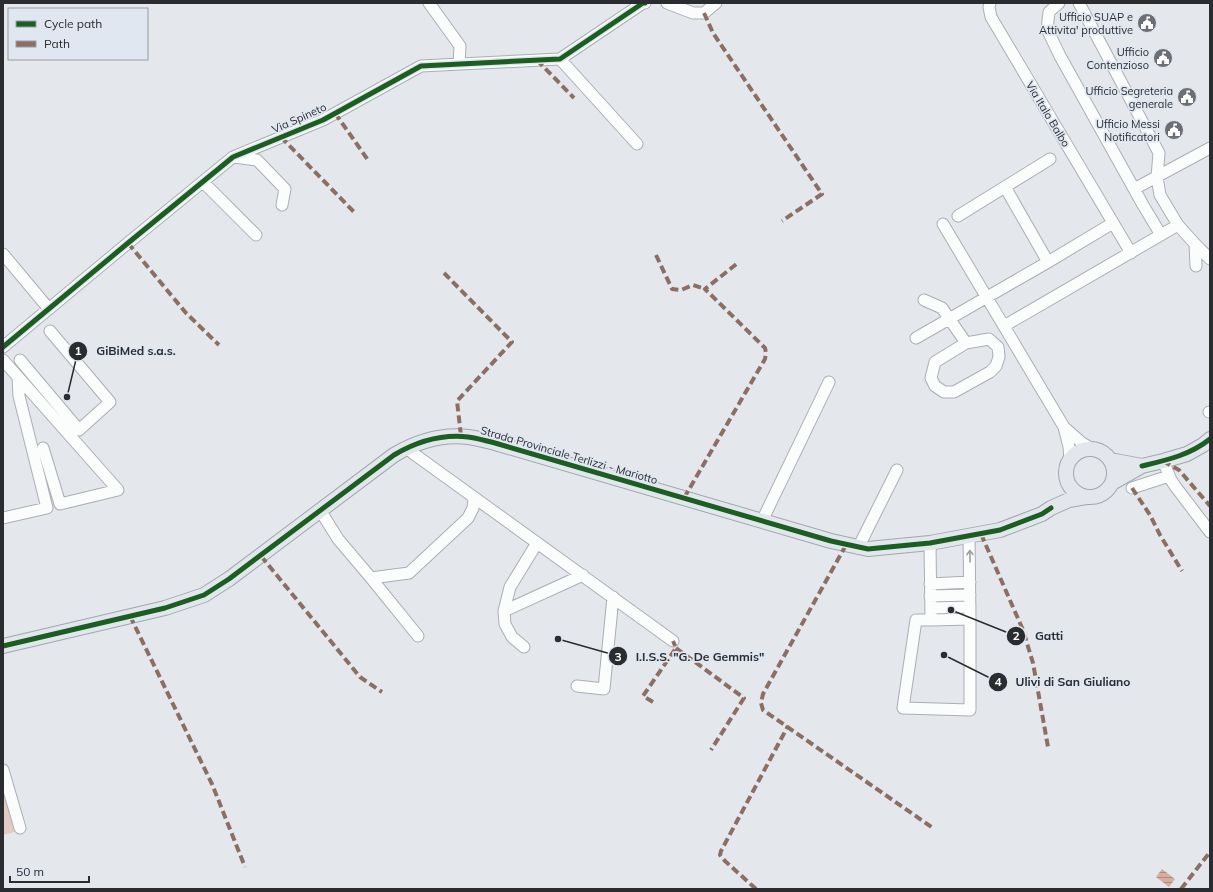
<svg xmlns="http://www.w3.org/2000/svg" width="1213" height="892" viewBox="0 0 1213 892" font-family="Mulish,sans-serif">
	<defs>
		<pattern id="water-rules" width="6" height="5" patternUnits="userSpaceOnUse"><rect width="6" height="5" fill="#d6ac9d"/><path d="M0 2.5h6" fill="none" stroke="#ae8c80"/></pattern>
	</defs>
	<rect width="100%" height="100%" fill="#e4e8ed"/>
	<path fill="#e4cac3" d="M3,789L18,831L3,835Z"/>
	<path fill="url(#water-rules)" d="M1162,869L1175,879L1169,887L1156,877Z"/>
	<g fill="none" stroke-linecap="round" stroke-linejoin="round">
		<g stroke="#abaeb2" stroke-width="13">
			<path id="minor" d="M429,3L460,46L459,64
				M667,3L693,13H704L716,3
				M990,3L989,7L991,17L1131,253
				M1059,3L1049,12L1047,29L1060,56L1143,205L1161,235
				M1079,3L1159,153L1157,177L1160,195L1178,225L1195,244L1196,266
				M560,59L637,144
				M234,157L257,160L285,189L282,205
				M203,182L256,235
				M1005,187L1048,262
				M1134,189L1210,148
				M958,216L1050,159
				M943,224L1064,427L1082,443L1091,448
				M1195,244L1210,259
				M3,254L49,309
				M924,300L942,308L966,343L989,339L998,347L999,357L996,366L990,372L954,392H944L935,386L931,378L935,362L966,343
				M1004,326L1178,225
				M916,338L1048,262L1113,223
				M3,347L128,243L233,157L323,120L421,66L560,59L643,3H645
				M3,360L118,490L60,504L43,448
				M20,360L79,430L110,402L50,331
				M1209,412H1210
				M1064,427L1069,447L1070,459
				M407,448L414,454L673,641
				M1163,461L1171,480L1175,486L1210,532
				M1132,488L1169,476
				M320,510L338,539L371,578L418,636
				M3,518L47,508L19,396L18,377
				M762,521L829,382
				M930,543L931,620L970,619L969,536
				M858,548L897,470
				M371,578L409,573L468,518L473,508L474,498
				M930,584L970,582
				M930,596L970,595
				M931,608L970,607
				M504,611L510,587L537,543
				M931,620H916L903,708L970,710V619
				M524,647L512,637L505,624L504,611L583,575
				M577,686L604,689L613,597
				M3,770L20,828"/>
		</g>
		<g stroke="#a1a7b0" stroke-width="16">
			<path id="major" d="M1066 473a24 24 0 1 1 48 0a24 24 0 1 1-48 0Z
				M1110,460L1142,466
				M1112,483L1142,466L1163,461L1187,454L1203,445L1210,439
				M3,646L165,608L204,595L229,579L394,455C416,442 442,434 468,437C477,438 486,441 495,443L831,541L868,549L930,543L1000,530L1042,514L1051,508L1069,500L1086,497"/>
		</g>
		<use href="#minor" stroke="#fbfcfc" stroke-width="11"/>
		<use href="#major" stroke="#e3e6ea" stroke-width="14"/>
		<path stroke="#8d6e63" stroke-width="4" stroke-dasharray="8 4" stroke-linecap="butt" d="M704,13L713,33L822,194L782,221
			M537,60L574,98
			M335,113L368,160
			M281,137L355,213
			M128,243L186,313L219,345
			M656,255L672,289L681,290L693,285L705,289
			M444,273L512,342L457,401L461,436
			M1163,461L1179,470L1210,506
			M1132,488L1150,515L1160,535L1182,571
			M684,498L765,359L766,353L765,348L705,289L739,262
			M981,534L1023,630L1033,663L1048,747
			M846,545L763,694L761,703L763,710L933,828
			M261,556L360,677L382,692
			M130,616L212,784L245,867
			M676,648L744,698L711,750
			M653,702L643,696L676,648L673,641
			M756,889L725,861L720,855L721,851L788,726
			M1181,889L1210,852"/>
		<g stroke="#e0e7f1" stroke-width="8">
			<path id="cycleway" d="M3,347L128,243L233,157L323,120L421,66L560,59L643,3H645
				M1142,466C1167,460 1190,455 1210,439
				M3,646L165,608L204,595L229,579L394,455C416,442 442,434 468,437C477,438 486,441 495,443L831,541L868,549L930,543L1000,530L1042,514L1051,508"/>
		</g>
		<use href="#cycleway" stroke="#1b5e20" stroke-width="5"/>
	</g>
	<defs><path id="oneway-shaft" d="M-6 0H5M1.5-3L5.5 0L1.5 3" fill="none" stroke-width="1.6" stroke-linecap="round" stroke-linejoin="round"/></defs>
	<use stroke="#9d9ea0" href="#oneway-shaft" transform="translate(970 556) rotate(-91)"/>
	<defs>
		<g id="civic-disc" transform="scale(1)"><circle r="9.5" fill="#6b6e72" stroke="#e0e7f1"/><path d="M-.6-6.5H3V-4.5H.6V-3L4-1V1h2V6H-6V1h2V-1L-.6-3ZM-1.2 2.5V6h2.4V2.5Z" fill="#fff"/></g>
	</defs>
	<g fill-rule="evenodd">
		<use href="#civic-disc" x="1147" y="23"/>
		<use href="#civic-disc" x="1163" y="58"/>
		<use href="#civic-disc" x="1187" y="97"/>
		<use href="#civic-disc" x="1174" y="130"/>
	</g>
	<g text-anchor="middle" stroke-width="3.5" stroke-linejoin="round" paint-order="stroke">
		<g font-size="11" fill="#2a2c30" stroke="#e0e7f1" text-anchor="end">
			<text x="1133" y="21">Ufficio SUAP e<tspan x="1133" dy="13">Attivita' produttive</tspan></text>
			<text x="1149" y="56">Ufficio<tspan x="1149" dy="13">Contenzioso</tspan></text>
			<text x="1173" y="95">Ufficio Segreteria<tspan x="1173" dy="13">generale</tspan></text>
			<text x="1160" y="128">Ufficio Messi<tspan x="1160" dy="13">Notificatori</tspan></text>
		</g>
		<g font-size="11" fill="#2a2c30" stroke="#e0e7f1">
			<text transform="translate(1048 114) rotate(59)" y="4">Via Italo Balbo</text>
			<text transform="translate(299 118) rotate(-24)" y="4">Via Spineto</text>
			<text transform="translate(569 455) rotate(16)" y="4">Strada Provinciale Terlizzi - Mariotto</text>
		</g>
	</g>
	<path fill="none" stroke="#2a2c30" stroke-width="1.5" d="M67 397L78 351M951 610L1016 636M558 639L618 656M944 655L998 682"/>
	<g fill="#2a2c30" stroke="#e0e7f1" stroke-width="1.5">
		<circle cx="67" cy="397" r="4"/>
		<circle cx="951" cy="610" r="4"/>
		<circle cx="558" cy="639" r="4"/>
		<circle cx="944" cy="655" r="4"/>
		<circle cx="78" cy="351" r="10"/>
		<circle cx="1016" cy="636" r="10"/>
		<circle cx="618" cy="656" r="10"/>
		<circle cx="998" cy="682" r="10"/>
	</g>
	<g font-size="12" text-anchor="middle" font-weight="bold" fill="#fff">
		<text x="78" y="355">1</text>
		<text x="1016" y="640">2</text>
		<text x="618" y="661">3</text>
		<text x="998" y="686">4</text>
	</g>
	<g font-size="12" text-anchor="middle" font-weight="bold" fill="#2a2c30" stroke="#e0e7f1" stroke-width="3.5" stroke-linejoin="round" paint-order="stroke">
		<text x="136" y="355">GiBiMed s.a.s.</text>
		<text x="1049" y="640">Gatti</text>
		<text x="700" y="661">I.I.S.S. "G. De Gemmis"</text>
		<text x="1073" y="686">Ulivi di San Giuliano</text>
	</g>
	<rect width="1213" height="892" fill="none" stroke="#2a2c30" stroke-width="8"/>
	<rect x="8" y="8" width="140" height="52" fill="#e0e7f1" stroke="#979ca4"/>
	<rect x="16" y="21" width="20" height="6" fill="#1b5e20" stroke="#979ca4"/>
	<text x="44" y="28" font-size="12" fill="#2a2c30">Cycle path</text>
	<rect x="16" y="41" width="20" height="6" fill="#8d6e63" stroke="#979ca4"/>
	<text x="44" y="48" font-size="12" fill="#2a2c30">Path</text>
	<path d="M10 876v6h79v-6" fill="none" stroke="#2a2c30" stroke-width="2"/>
	<text x="16" y="876" font-size="12" fill="#2a2c30" stroke="#e0e7f1" stroke-width="3" paint-order="stroke">50 m</text>
</svg>
